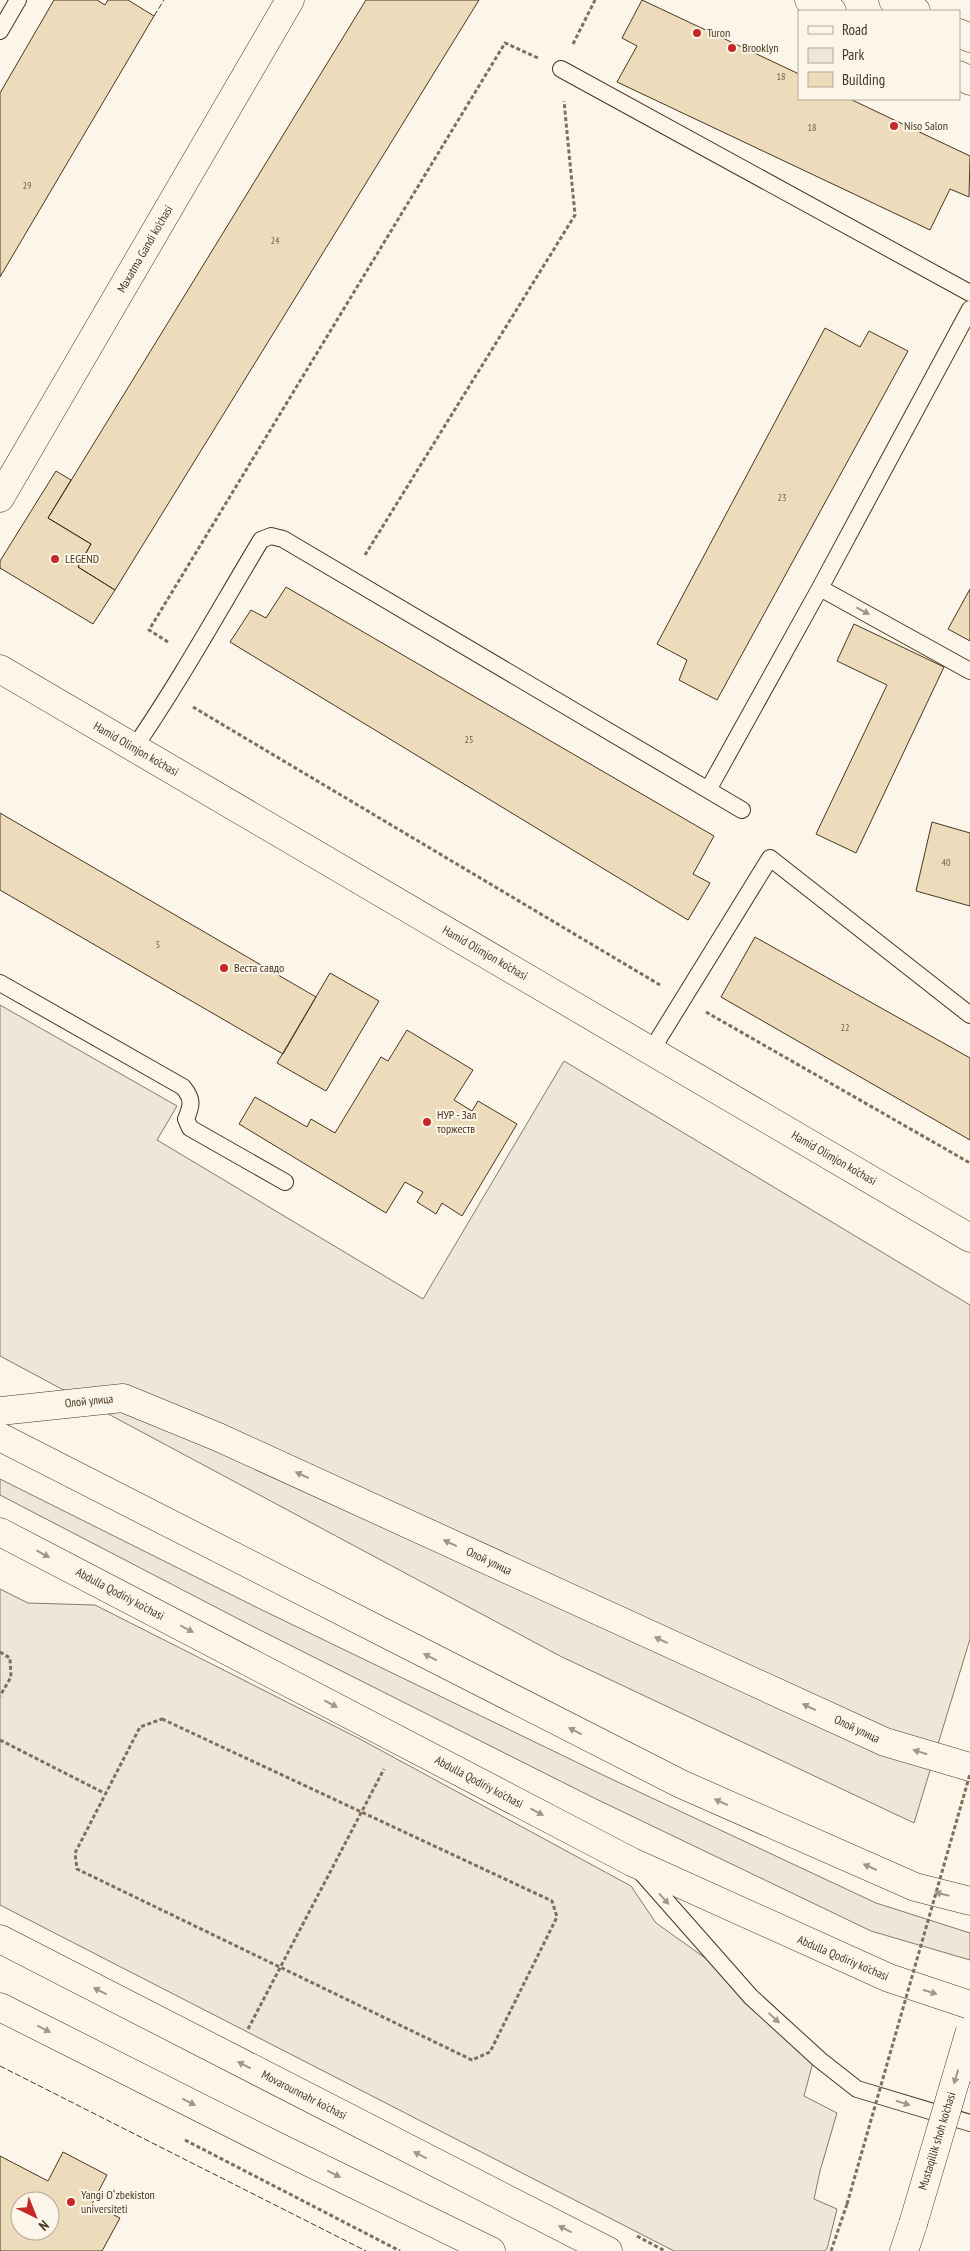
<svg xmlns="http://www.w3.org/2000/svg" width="970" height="2251" viewBox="0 0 970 2251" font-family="'PT Sans Narrow',sans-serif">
	<rect width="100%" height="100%" fill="#fbf6e9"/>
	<path fill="#ede6d9" stroke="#887966" d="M0,1005L177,1106L157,1140L423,1299L564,1061L970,1305V1639L914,1823L560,1656L0,1356Z
		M0,1479L260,1609L605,1776L876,1903L970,1933V1960L871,1931L592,1797L252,1626L0,1495Z
		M0,1589L28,1603L95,1605L358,1738L631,1886L656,1923L708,1960L813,2062L804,2096L837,2113L820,2171L814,2199L837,2209L827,2249L824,2251H674L0,1905Z"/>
	<path fill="#ecdcbc" stroke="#4a3520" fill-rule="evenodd" d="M54,0H97L105,5L108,0H128L154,16L0,277V93Z
		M366,0H479L115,590L78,567L91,544L48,518Z
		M642,0L799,74V99H850L970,156L969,197L950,189L930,230L617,82L637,46L622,38Z
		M825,328L860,347L869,331L908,351L717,700L679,680L687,660L657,644Z
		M56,471L71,480L48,518L91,544L78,567L115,590L93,624L0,568V561Z
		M286,587L714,836L693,874L710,883L688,920L230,642L251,610L266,618Z
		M970,589V641L948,629Z
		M854,624L944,667L856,853L816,834L887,685L837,661Z
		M0,813L316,997L283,1054L0,890Z
		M932,822L970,833V906L916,891Z
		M755,937L970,1058V1140L721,997Z
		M330,973L379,1001L326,1091L277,1063Z
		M407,1030L473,1070L454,1100L472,1111L478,1101L517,1124L462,1216L442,1203L436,1214L417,1202L423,1192L405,1182L386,1213L239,1124L255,1097L307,1127L311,1119L335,1133L381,1057L388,1061Z
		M63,2152L107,2175L92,2204L120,2218L102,2251H0V2156L48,2181ZM20,2201H50V2231H20Z"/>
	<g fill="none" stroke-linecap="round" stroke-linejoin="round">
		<g stroke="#4a3520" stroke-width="18">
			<path id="service" d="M0,31L18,0
				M561,69L970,293
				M820,588L970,671
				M134,748C180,681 219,610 261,540L271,536L283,539L742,810
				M708,790L820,588L970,309
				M0,983L183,1087C193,1099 192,1105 186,1119L190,1128L285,1182
				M651,1051L770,858L970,1015
				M639,1870L751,1997L820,2060L857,2089L970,2123"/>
		</g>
		<g stroke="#4a3520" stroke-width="29">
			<path id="minor" d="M0,498L290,0
				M0,669L970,1238
				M0,1411L123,1398L218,1437L885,1742L970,1767"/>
		</g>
		<g stroke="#4a3520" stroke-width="29">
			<path id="tertiary" d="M0,1939L608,2251
				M0,2007L274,2145L491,2251"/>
		</g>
		<g stroke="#4a3520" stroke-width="29">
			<path id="secondary" d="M809,0L832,11
				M893,0L916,11
				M959,33L970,38
				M959,75L970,81"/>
		</g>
		<g stroke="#4a3520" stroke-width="29">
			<path id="primary" d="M0,1437L681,1784L915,1887L970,1901
				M0,1532L632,1862L889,1978L970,2005
				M904,2251L913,2224"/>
		</g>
		<path stroke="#7f6f5c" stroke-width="3" stroke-dasharray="4 2.5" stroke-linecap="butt" d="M573,44L595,0
			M365,555L575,215L564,101
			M168,642L149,630L505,43L538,58
			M193,707L660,985
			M706,1012L970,1163
			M0,1652L10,1658L11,1677L0,1696
			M162,1719L552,1901L557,1917L490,2052L472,2060L77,1869L75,1853L140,1727Z
			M0,1740L106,1794
			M248,2029L384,1769
			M185,2140L400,2251
			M637,2236L665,2251
			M831,2251L847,2204"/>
		<use href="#service" stroke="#fbf6e9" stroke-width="16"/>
		<use href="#minor" stroke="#fbf6e9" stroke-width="28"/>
		<use href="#tertiary" stroke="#fbf6e9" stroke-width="28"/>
		<use href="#secondary" stroke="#fbf6e9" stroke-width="28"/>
		<use href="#primary" stroke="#fbf6e9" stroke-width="28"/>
		<g stroke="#4a3520" stroke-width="29" stroke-linecap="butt">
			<path id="primary-bridge" d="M913,2224L970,2031"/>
		</g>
		<path stroke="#7f6f5c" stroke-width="3" stroke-dasharray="4 2.5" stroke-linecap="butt" d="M847,2204L970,1774"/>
		<use href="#primary-bridge" stroke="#fbf6e9" stroke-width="28"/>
		<path stroke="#4a3520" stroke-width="1" stroke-dasharray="6 2.5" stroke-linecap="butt" d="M154,16L164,0
			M0,2066L366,2251"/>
	</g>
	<defs><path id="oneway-solid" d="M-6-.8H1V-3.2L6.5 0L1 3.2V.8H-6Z" transform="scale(1.25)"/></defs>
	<g fill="#a29684">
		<use href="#oneway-solid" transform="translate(863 611) rotate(28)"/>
		<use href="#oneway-solid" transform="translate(302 1475) rotate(-155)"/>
		<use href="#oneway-solid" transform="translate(450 1543) rotate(-155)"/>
		<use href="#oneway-solid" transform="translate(43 1554) rotate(28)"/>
		<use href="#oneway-solid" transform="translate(187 1629) rotate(28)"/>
		<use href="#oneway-solid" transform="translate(661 1640) rotate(-155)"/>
		<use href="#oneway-solid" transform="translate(430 1657) rotate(-153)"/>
		<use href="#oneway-solid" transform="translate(331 1704) rotate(28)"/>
		<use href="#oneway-solid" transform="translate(809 1707) rotate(-155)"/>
		<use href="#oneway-solid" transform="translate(575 1731) rotate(-153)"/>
		<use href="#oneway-solid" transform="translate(920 1752) rotate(-163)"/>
		<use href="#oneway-solid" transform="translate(721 1802) rotate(-156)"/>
		<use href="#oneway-solid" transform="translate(537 1812) rotate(28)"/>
		<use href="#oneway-solid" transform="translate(870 1867) rotate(-156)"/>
		<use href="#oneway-solid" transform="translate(942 1894) rotate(-166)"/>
		<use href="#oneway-solid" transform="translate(664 1899) rotate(48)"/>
		<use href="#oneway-solid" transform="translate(100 1991) rotate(-153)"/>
		<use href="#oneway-solid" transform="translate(930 1992) rotate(18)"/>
		<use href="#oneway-solid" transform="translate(774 2018) rotate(43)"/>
		<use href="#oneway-solid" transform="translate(44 2029) rotate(27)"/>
		<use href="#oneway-solid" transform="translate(244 2065) rotate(-153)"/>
		<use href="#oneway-solid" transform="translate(956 2077) rotate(107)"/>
		<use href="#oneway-solid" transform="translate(189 2102) rotate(27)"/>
		<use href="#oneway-solid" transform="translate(903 2103) rotate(17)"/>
		<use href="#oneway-solid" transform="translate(420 2155) rotate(-153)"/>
		<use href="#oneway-solid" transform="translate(334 2174) rotate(26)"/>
		<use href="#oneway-solid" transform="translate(565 2229) rotate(-153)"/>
	</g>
	<g fill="#c62828" stroke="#fbf6e9" stroke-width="2">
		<circle cx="697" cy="33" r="5"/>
		<circle cx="732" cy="48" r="5"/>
		<circle cx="894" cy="126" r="5"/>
		<circle cx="55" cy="559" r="5"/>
		<circle cx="224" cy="968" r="5"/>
		<circle cx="427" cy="1122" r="5"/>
		<circle cx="71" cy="2202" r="5"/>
	</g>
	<g text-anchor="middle" stroke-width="4" stroke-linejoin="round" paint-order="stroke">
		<g font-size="10" fill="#725f47">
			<text x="781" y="80">18</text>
			<text x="812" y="131">18</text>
			<text x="27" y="189">29</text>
			<text x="275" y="244">24</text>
			<text x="782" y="501">23</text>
			<text x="469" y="743">25</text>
			<text x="946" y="866">40</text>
			<text x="158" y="948">5</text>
			<text x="845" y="1031">22</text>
		</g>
		<g font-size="12" fill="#4a3520" stroke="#fbf6e9" text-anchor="start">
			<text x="707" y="37">Turon</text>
			<text x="742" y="52">Brooklyn</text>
			<text x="904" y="130">Niso Salon</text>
			<text x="65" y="563">LEGEND</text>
			<text x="234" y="972">Веста савдо</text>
			<text x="437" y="1119">НУР - Зал<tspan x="437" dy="14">торжеств</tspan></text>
			<text x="81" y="2199">Yangi Oʻzbekiston<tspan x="81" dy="14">universiteti</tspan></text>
		</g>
		<g font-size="12" fill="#4a3520" stroke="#fbf6e9">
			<text transform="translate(145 249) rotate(-60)" y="4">Maxatma Gandi ko'chasi</text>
			<text transform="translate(136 749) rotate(30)" y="4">Hamid Olimjon ko’chasi</text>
			<text transform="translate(485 953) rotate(30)" y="4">Hamid Olimjon ko’chasi</text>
			<text transform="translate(834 1158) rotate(30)" y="4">Hamid Olimjon ko’chasi</text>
			<text transform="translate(89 1401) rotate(-6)" y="4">Олой улица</text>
			<text transform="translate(489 1561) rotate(25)" y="4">Олой улица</text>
			<text transform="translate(120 1594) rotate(28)" y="4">Abdulla Qodiriy ko'chasi</text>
			<text transform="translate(857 1729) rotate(25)" y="4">Олой улица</text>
			<text transform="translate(479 1782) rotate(28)" y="4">Abdulla Qodiriy ko'chasi</text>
			<text transform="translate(843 1958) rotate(23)" y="4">Abdulla Qodiriy ko'chasi</text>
			<text transform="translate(304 2095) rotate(27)" y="4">Movarounnahr ko'chasi</text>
			<text transform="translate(937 2141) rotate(-73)" y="4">Mustaqillik shoh ko'chasi</text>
		</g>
	</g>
	<rect x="798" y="10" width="162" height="90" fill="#fbf6e9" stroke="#b4a999"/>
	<rect x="808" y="26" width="25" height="8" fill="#fbf6e9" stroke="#b4a999"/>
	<text x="842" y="35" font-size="15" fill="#4a3520">Road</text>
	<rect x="808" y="48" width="25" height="15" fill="#ede6d9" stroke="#b4a999"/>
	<text x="842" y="60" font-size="15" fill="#4a3520">Park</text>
	<rect x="808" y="72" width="25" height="15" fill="#ecdcbc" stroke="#b4a999"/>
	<text x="842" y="85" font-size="15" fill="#4a3520">Building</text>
	<g transform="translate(35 2216) rotate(137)"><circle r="24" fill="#fbf6e9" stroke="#b4a999"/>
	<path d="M0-4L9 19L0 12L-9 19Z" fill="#c62828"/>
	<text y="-8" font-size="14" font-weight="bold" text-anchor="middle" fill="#4a3520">N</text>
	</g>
</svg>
